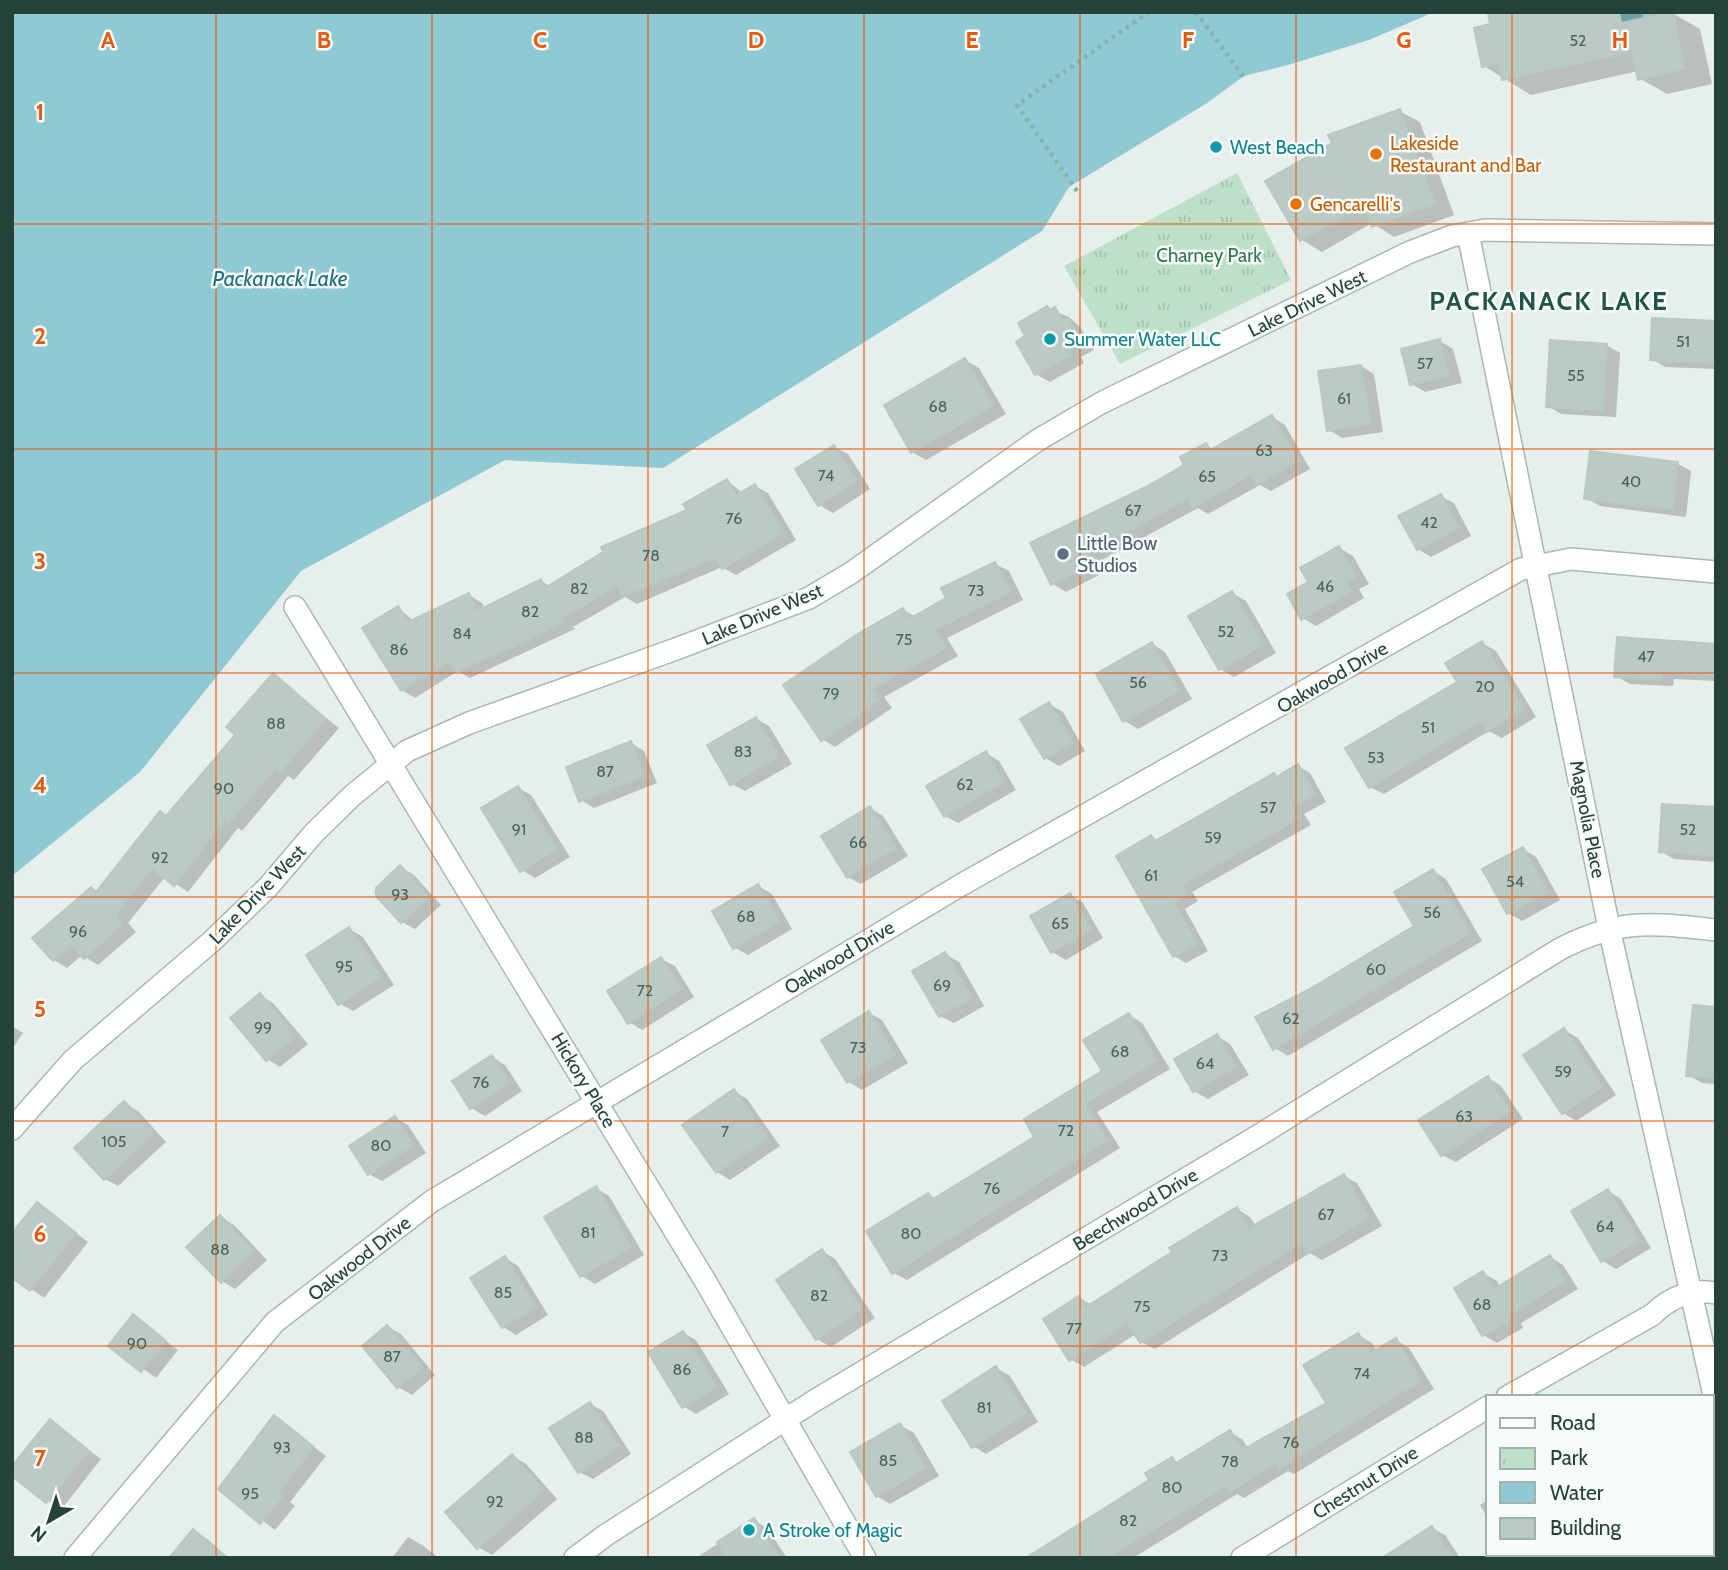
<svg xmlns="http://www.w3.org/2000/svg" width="1728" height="1570" viewBox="0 0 1728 1570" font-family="Cabin,sans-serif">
	<defs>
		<pattern id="park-tufts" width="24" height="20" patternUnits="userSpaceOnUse" patternTransform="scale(1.75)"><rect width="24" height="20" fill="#bfe0c8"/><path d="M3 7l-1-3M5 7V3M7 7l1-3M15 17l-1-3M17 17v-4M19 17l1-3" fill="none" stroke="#a4c1ad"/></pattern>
	</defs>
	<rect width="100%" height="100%" fill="#e6efeb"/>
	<path fill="url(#park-tufts)" d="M1237,173L1291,280L1120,364L1064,266Z"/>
	<path fill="#8ec9d4" d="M12,12H1434L1369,40L1288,65L1244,76L1207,103L1069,187L1042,231L663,468L505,460L301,571L140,772L12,876Z
		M1619,12H1669L1621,23Z"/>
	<path fill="#0003" d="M1489,12H1642L1643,19L1672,13L1700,29L1712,84L1667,94L1639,78L1638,71L1531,95L1484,66L1492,25Z
		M1399,111L1420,122L1454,215L1394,237L1372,223L1322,252L1302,240Z
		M1047,308L1069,317L1080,327L1094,350L1081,357L1084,363L1050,382L1036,374Z
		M1716,323V369L1665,367L1652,359Z
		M1440,341L1453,349L1462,383L1425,392L1412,384Z
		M1606,345L1620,353L1616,417L1561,414L1548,406Z
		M965,360L979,368L1006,414L926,460L912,452Z
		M1361,366L1374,374L1383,432L1342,438L1329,430Z
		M1272,417L1285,425L1310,469L1271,491L1260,485L1208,514L1198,508L1102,560L1107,571L1066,592L1053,584L1033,544L1146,489L1186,465L1206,445L1214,450Z
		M834,447L848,454L870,489L833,513L819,505Z
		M1678,464L1691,471L1686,517L1600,506L1586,498Z
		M727,481L743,493L755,486L768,493L796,540L736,575L722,567L637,604L625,597L573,627L575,629L470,678L458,671L415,698L402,690L398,608L414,621L469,595L482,603L485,609L541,581L550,586L689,511Z
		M1440,496L1454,503L1471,536L1431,557L1418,549Z
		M1339,548L1353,556L1369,584L1359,589L1364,598L1316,626L1303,618L1310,582Z
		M995,564L1009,571L1023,600L947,638L958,656L884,697L892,708L835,747L822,739L903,610L916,617L948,599Z
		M1232,593L1246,601L1276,653L1234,677L1220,669Z
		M1482,643L1496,651L1536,717L1502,738L1489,731L1384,794L1370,787L1459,683Z
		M1152,644L1165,652L1192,699L1138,729L1125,721Z
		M1716,644V684L1715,681L1674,679L1673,686L1630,684L1616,676Z
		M274,676L339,728L294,780L288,776L242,831L238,828L188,892L165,877L128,923L136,932L98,965L82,955L67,968L54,960L91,889L98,893L167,818L237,734Z
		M1049,704L1063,712L1085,751L1059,766L1045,758Z
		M756,719L769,726L792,764L745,791L732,784Z
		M631,743L644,751L657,783L594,808L581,800Z
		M986,753L999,761L1016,790L958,823L945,816Z
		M1298,766L1310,773L1326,802L1304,814L1311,825L1192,892L1198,901L1185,909L1208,951L1186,963L1174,956L1151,837L1159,841L1274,775L1278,778Z
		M518,788L531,795L570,857L535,878L522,870Z
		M870,808L883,816L908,856L861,884L848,877Z
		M1716,809V862L1674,859L1660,851Z
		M1523,849L1536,857L1560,900L1522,921L1508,913Z
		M400,867L414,875L441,905L415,929L402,922L374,892Z
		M1433,871L1446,879L1482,941L1288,1056L1275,1048L1311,990L1417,927Z
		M758,886L772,894L792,929L748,955L734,947Z
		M1070,895L1083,903L1103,938L1066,960L1052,952Z
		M349,929L363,937L394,985L353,1011L339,1003Z
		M945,954L959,962L984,1006L954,1023L940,1016Z
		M661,959L675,966L694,997L642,1030L629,1022Z
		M260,995L273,1003L308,1044L280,1067L267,1059Z
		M1716,1010V1084L1702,1083L1688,1075Z
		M869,1013L882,1020L908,1063L862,1090L849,1082L824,1040Z
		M1129,1015L1142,1023L1170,1069L1097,1112L1120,1148L907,1280L894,1273L928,1195L936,1199L1037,1137L1104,1072Z
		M12,1026L23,1033L12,1049Z
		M1564,1030L1578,1038L1616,1095L1576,1121L1563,1113Z
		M1217,1036L1230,1044L1249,1075L1208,1099L1194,1091Z
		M492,1057L505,1065L522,1091L485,1116L471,1108Z
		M1488,1078L1501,1086L1523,1119L1456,1162L1442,1155Z
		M734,1091L747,1099L780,1146L730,1180L717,1172Z
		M124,1103L138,1111L166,1142L118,1186L105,1179Z
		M395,1118L408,1125L426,1153L382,1181L369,1174Z
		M1344,1176L1357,1183L1382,1226L1322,1260L1310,1253L1155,1349L1141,1342L1136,1334L1084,1367L1070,1359L1079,1298L1092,1305L1237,1209L1250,1217L1256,1226Z
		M596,1188L609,1196L644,1255L595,1284L582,1276Z
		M1608,1191L1621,1199L1651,1248L1616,1269L1603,1261Z
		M37,1204L88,1242L44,1298L12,1275Z
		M221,1217L234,1225L267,1260L235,1289L222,1281Z
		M822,1251L835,1259L875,1318L831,1347L817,1339Z
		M1550,1257L1563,1265L1578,1289L1521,1323L1523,1328L1497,1343L1483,1335V1273L1497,1281L1500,1287Z
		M505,1258L518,1266L548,1315L516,1335L503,1327Z
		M133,1317L178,1350L156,1378L110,1345Z
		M388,1327L401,1334L435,1375L412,1395L398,1387Z
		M683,1333L696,1340L729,1394L696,1414L683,1406Z
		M1358,1335L1372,1343L1377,1351L1396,1340L1409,1348L1434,1389L1294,1474L1288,1471L1244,1498L1237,1494L1133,1558H1031L1152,1481L1172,1459L1180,1463L1230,1432L1243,1440L1248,1449L1329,1404Z
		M996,1368L1010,1376L1038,1422L986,1454L973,1446Z
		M590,1404L603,1411L631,1454L593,1479L579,1472Z
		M275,1418L326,1456L290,1502L295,1506L275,1530L220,1489Z
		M50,1422L101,1459L61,1510L12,1474Z
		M900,1425L914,1433L939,1476L890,1504L877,1496Z
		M513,1456L526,1464L557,1499L492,1555L478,1547Z
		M1488,1500V1519L1480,1505Z
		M754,1520L767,1528L787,1558H696Z
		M1432,1528L1445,1535L1460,1558H1399Z
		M193,1531L207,1539L229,1558H172Z
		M408,1537L422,1545L439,1558H392Z"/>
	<path fill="#bbcac4" stroke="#b8c9c2" stroke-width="2" d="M1488,12H1619L1621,23L1673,12L1685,69L1638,80L1632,52L1502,80L1498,63L1482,67L1474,28L1490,24Z
		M1400,109L1435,204L1372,227L1363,205L1300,241L1265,181L1332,143L1328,135Z
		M1047,306L1050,310L1055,307L1062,319L1067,317L1082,342L1068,350L1072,355L1035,375L1016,342L1025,336L1018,323Z
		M1652,318L1716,321L1714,363L1650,360Z
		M1440,339L1449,376L1410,385L1401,349Z
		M1550,340L1607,344L1603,410L1546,407Z
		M965,358L993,406L911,453L884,405Z
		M1361,365L1371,424L1327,431L1318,371Z
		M1272,415L1298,461L1256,485L1251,475L1193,508L1188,499L1089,552L1095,564L1051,585L1030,543L1146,487L1184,465L1180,457L1206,443L1210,450Z
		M834,445L857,481L818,506L795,469Z
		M1590,451L1678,462L1673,510L1584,499Z
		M727,479L736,495L755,484L784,533L722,569L715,558L622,597L617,586L561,619L563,622L520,644L455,672L450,661L401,691L362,628L398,606L408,622L469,593L477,611L541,579L545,588L603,552L601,547L687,510L683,504Z
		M1441,494L1459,528L1417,550L1398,516Z
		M1339,546L1356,576L1347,582L1352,591L1301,620L1287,594L1308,582L1300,568Z
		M995,562L1011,592L935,630L946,648L872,689L880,700L821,741L783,685L859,633L903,608L909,619L946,598L941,588Z
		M1232,591L1264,645L1219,670L1188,616Z
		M1617,637L1716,644V675L1661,672L1660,680L1614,677Z
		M1482,641L1524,709L1487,732L1481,721L1369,788L1345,748L1457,682L1445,663Z
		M1152,642L1179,691L1123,722L1096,674Z
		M273,673L326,719L280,773L275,769L228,824L224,821L174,886L152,868L116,915L123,923L84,959L71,945L53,961L32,938L91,887L96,892L160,811L166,816L235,735L226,727Z
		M1049,702L1073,743L1044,759L1020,719Z
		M756,717L779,756L730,785L707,745Z
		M631,741L644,776L579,802L566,767Z
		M986,751L1004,782L944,817L926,786Z
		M1298,764L1315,795L1293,807L1300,818L1182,885L1187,894L1174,902L1197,944L1173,957L1116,856L1151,835L1155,841L1274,773L1276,777Z
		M518,786L557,849L520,872L481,808Z
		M1662,804L1716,807V856L1659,852Z
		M870,806L896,848L847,878L821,836Z
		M1523,847L1548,892L1507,914L1482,869Z
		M400,865L429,897L401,923L376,896V888Z
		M1433,869L1470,933L1273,1050L1255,1017L1310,989L1414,926L1394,892Z
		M758,884L780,921L733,949L712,911Z
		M1070,893L1091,930L1051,953L1030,916Z
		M349,927L381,977L338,1005L306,955Z
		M945,952L972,998L939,1017L912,971Z
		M661,957L682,989L628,1024L607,991Z
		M260,993L296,1036L266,1061L230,1018Z
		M1693,1005L1716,1007V1078L1686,1076Z
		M869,1011L895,1055L847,1083L821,1040Z
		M1129,1013L1157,1061L1085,1104L1108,1140L892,1274L866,1231L928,1193L933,1199L1034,1137L1024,1119L1102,1071L1083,1040Z
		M1564,1028L1603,1087L1562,1114L1523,1055Z
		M1217,1034L1236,1067L1193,1092L1174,1059Z
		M492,1055L510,1083L470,1109L452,1081Z
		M1488,1076L1510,1111L1441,1156L1418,1120Z
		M734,1089L768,1138L716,1173L682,1125Z
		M124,1101L154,1133L104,1180L74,1148Z
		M395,1116L414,1145L368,1175L349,1146Z
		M1344,1174L1369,1218L1307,1254L1301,1243L1140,1343L1127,1323L1069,1361L1043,1319L1079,1296L1086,1307L1172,1252L1169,1248L1237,1207L1249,1228Z
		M596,1186L632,1247L580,1277L544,1217Z
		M1608,1189L1639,1240L1601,1262L1571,1211Z
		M37,1202L76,1233L30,1291L12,1278V1233Z
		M220,1215L254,1251L221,1283L186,1247Z
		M822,1249L862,1310L816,1340L776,1280Z
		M1550,1255L1565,1281L1508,1316L1511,1320L1482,1336L1454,1288L1483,1271L1494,1289Z
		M505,1256L536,1307L502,1328L470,1278Z
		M133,1314L166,1341L141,1372L108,1346Z
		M387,1325L423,1367L397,1388L362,1346Z
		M683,1331L717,1387L682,1408L648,1352Z
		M1358,1333L1371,1353L1396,1338L1421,1381L1279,1468L1276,1463L1230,1492L1226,1486L1107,1558H1026L1149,1480L1145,1473L1172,1457L1176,1463L1230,1430L1242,1450L1326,1403L1303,1365Z
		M996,1366L1026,1414L972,1448L942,1401Z
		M590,1402L619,1446L578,1473L549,1428Z
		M274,1415L314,1447L278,1493L282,1497L260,1524L218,1489Z
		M50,1419L89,1451L46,1503L12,1476V1466Z
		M900,1423L926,1468L876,1497L850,1452Z
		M512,1454L544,1491L477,1549L445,1512Z
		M754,1518L780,1558H727L717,1542Z
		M1432,1526L1452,1558H1382Z
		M193,1529L227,1558H169Z"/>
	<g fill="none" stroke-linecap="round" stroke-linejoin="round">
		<g stroke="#a8b8b2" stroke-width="24">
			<path id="minor" d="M1468,233L1609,928L1716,1404
				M295,607L704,1279L865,1558
				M12,1129L73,1060L211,942L268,887L314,833L353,795L407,751L469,723L676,649L809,598L851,573L1038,440L1101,403L1410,252L1452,236L1485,230L1716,234
				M1507,1397L1652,1315C1669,1298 1691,1288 1716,1293
				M75,1558L275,1322L432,1201L961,885L1521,569L1571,559L1716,572
				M575,1558L606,1535L814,1401L1261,1134L1560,949C1620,918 1651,923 1716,930
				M1242,1558L1488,1407"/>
		</g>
		<path stroke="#86b3a5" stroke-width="4.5" stroke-dasharray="3.5 5" stroke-linecap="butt" d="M1196,12L1245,79
			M1077,191L1017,105L1149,12"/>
		<use href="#minor" stroke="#fff" stroke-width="21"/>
	</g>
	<path fill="none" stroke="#e8590c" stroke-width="2" stroke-opacity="0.55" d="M216,12V1558M432,12V1558M648,12V1558M864,12V1558M1080,12V1558M1296,12V1558M1512,12V1397M12,224H1716M12,449H1716M12,673H1716M12,897H1716M12,1121H1716M12,1346H1716M1512,1554V1558"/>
	<g fill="#0f9aa8" stroke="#f7fbf9" stroke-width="2.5">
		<circle cx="1216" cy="147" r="7"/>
		<circle cx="1050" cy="339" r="7"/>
		<circle cx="749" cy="1530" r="7"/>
	</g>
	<g fill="#e8710a" stroke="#f7fbf9" stroke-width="2.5">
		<circle cx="1376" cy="154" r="7"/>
		<circle cx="1296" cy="204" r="7"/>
	</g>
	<circle fill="#5c6f8a" stroke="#f7fbf9" stroke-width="2.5" cx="1063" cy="554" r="7"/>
	<g text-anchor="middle" stroke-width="5" stroke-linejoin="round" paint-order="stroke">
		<g font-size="16" fill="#4a645c">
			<text x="1578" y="46">52</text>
			<text x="1683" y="347">51</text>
			<text x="1425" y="369">57</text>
			<text x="1576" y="381">55</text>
			<text x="1344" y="404">61</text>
			<text x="938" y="412">68</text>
			<text x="1264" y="456">63</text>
			<text x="826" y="481">74</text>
			<text x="1207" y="482">65</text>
			<text x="1631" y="487">40</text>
			<text x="1133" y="516">67</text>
			<text x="734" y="524">76</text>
			<text x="1429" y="528">42</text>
			<text x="651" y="561">78</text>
			<text x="1325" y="592">46</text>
			<text x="579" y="594">82</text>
			<text x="976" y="596">73</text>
			<text x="530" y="617">82</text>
			<text x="1226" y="637">52</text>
			<text x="462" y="639">84</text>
			<text x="904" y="645">75</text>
			<text x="399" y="655">86</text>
			<text x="1646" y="662">47</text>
			<text x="1138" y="688">56</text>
			<text x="1485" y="692">20</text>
			<text x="831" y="699">79</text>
			<text x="276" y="729">88</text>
			<text x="1428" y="733">51</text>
			<text x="743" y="757">83</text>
			<text x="1376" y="763">53</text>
			<text x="605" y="777">87</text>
			<text x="965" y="790">62</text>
			<text x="224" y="794">90</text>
			<text x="1268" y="813">57</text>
			<text x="519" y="835">91</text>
			<text x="1688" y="835">52</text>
			<text x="1213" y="843">59</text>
			<text x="858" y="848">66</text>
			<text x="160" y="863">92</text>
			<text x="1151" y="881">61</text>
			<text x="1515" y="887">54</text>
			<text x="400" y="900">93</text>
			<text x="1432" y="918">56</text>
			<text x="746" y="922">68</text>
			<text x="1060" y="929">65</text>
			<text x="78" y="937">96</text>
			<text x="344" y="972">95</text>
			<text x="1376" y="975">60</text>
			<text x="942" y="991">69</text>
			<text x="645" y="996">72</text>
			<text x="1291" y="1024">62</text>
			<text x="263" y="1033">99</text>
			<text x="858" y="1053">73</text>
			<text x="1120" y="1057">68</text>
			<text x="1205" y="1069">64</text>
			<text x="1563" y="1077">59</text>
			<text x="481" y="1088">76</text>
			<text x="1464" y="1122">63</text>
			<text x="1066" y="1136">72</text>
			<text x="725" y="1137">7</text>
			<text x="114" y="1147">105</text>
			<text x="381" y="1151">80</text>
			<text x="992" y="1194">76</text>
			<text x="1326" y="1220">67</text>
			<text x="1605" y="1232">64</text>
			<text x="588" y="1238">81</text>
			<text x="911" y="1239">80</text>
			<text x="220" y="1255">88</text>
			<text x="1220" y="1261">73</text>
			<text x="503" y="1298">85</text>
			<text x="819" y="1301">82</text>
			<text x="1482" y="1310">68</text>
			<text x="1142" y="1312">75</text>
			<text x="1074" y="1334">77</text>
			<text x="137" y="1349">90</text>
			<text x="392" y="1362">87</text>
			<text x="682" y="1375">86</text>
			<text x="1362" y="1379">74</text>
			<text x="984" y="1413">81</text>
			<text x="584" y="1443">88</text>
			<text x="1291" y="1448">76</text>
			<text x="282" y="1453">93</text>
			<text x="888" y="1466">85</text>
			<text x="1230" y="1467">78</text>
			<text x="1172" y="1493">80</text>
			<text x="250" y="1499">95</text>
			<text x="495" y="1507">92</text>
			<text x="1128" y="1526">82</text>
		</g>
		<g font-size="19" fill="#c56008" stroke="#f7fbf9" text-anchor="start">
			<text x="1390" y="150">Lakeside<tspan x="1390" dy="22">Restaurant and Bar</tspan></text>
			<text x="1310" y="211">Gencarelli's</text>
		</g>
		<g font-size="19" fill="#0d838f" stroke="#f7fbf9" text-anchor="start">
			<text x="1230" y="154">West Beach</text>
			<text x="1064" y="346">Summer Water LLC</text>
			<text x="763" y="1537">A Stroke of Magic</text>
		</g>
		<g font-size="19" fill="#2d7a4b" stroke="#f7fbf9">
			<text x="1209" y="262">Charney Park</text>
		</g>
		<g font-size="19" fill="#24423a" stroke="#f7fbf9">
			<text transform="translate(1307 303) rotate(-26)" y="7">Lake Drive West</text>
			<text transform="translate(762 614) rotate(-23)" y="7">Lake Drive West</text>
			<text transform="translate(1332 677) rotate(-30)" y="7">Oakwood Drive</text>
			<text transform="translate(1588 819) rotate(79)" y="7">Magnolia Place</text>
			<text transform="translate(257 894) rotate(-46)" y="7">Lake Drive West</text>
			<text transform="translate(839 957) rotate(-31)" y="7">Oakwood Drive</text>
			<text transform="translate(584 1080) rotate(59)" y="7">Hickory Place</text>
			<text transform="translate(1135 1209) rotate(-31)" y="7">Beechwood Drive</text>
			<text transform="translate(359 1258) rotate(-38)" y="7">Oakwood Drive</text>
			<text transform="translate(1365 1482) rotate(-32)" y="7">Chestnut Drive</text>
		</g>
		<g font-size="19" fill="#4e5e75" stroke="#f7fbf9" text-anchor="start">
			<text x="1077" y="550">Little Bow<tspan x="1077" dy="22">Studios</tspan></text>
		</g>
		<g font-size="21" font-style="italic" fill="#1c6f80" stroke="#f7fbf9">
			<text x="280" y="286">Packanack Lake</text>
		</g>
		<g font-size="26" font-weight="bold" letter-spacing="2" fill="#1f5548" stroke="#f7fbf9">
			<text x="1549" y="310">PACKANACK LAKE</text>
		</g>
	</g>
	<g font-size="23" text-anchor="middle" font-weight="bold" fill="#e8590c" stroke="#f7fbf9" stroke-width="5" stroke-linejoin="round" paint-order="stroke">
		<text x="108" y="48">A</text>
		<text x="324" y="48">B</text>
		<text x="540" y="48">C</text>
		<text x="756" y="48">D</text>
		<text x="972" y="48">E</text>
		<text x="1188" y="48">F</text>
		<text x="1404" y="48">G</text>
		<text x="1620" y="48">H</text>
		<text x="40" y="120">1</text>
		<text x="40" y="344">2</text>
		<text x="40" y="569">3</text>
		<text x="40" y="793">4</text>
		<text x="40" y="1017">5</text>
		<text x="40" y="1242">6</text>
		<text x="40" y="1466">7</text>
	</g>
	<rect width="1728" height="1570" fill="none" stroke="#24423a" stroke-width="28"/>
	<rect x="1486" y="1395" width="228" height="161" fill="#f7fbf9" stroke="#a3b1ad" stroke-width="2"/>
	<rect x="1500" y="1418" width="35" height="10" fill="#ffffff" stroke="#a3b1ad" stroke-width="2"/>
	<text x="1550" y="1430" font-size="21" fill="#24423a">Road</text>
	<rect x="1500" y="1448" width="35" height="21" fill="url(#park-tufts)" stroke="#a3b1ad" stroke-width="2"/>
	<text x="1550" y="1465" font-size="21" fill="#24423a">Park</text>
	<rect x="1500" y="1482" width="35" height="21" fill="#8ec9d4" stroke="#a3b1ad" stroke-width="2"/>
	<text x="1550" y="1500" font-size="21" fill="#24423a">Water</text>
	<rect x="1500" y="1518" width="35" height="21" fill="#bbcac4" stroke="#a3b1ad" stroke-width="2"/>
	<text x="1550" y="1535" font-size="21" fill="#24423a">Building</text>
	<g transform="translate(49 1521) rotate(219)" stroke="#f7fbf9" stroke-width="5" paint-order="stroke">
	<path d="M0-5L12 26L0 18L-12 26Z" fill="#24423a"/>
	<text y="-10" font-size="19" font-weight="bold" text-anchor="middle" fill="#24423a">N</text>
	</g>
</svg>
